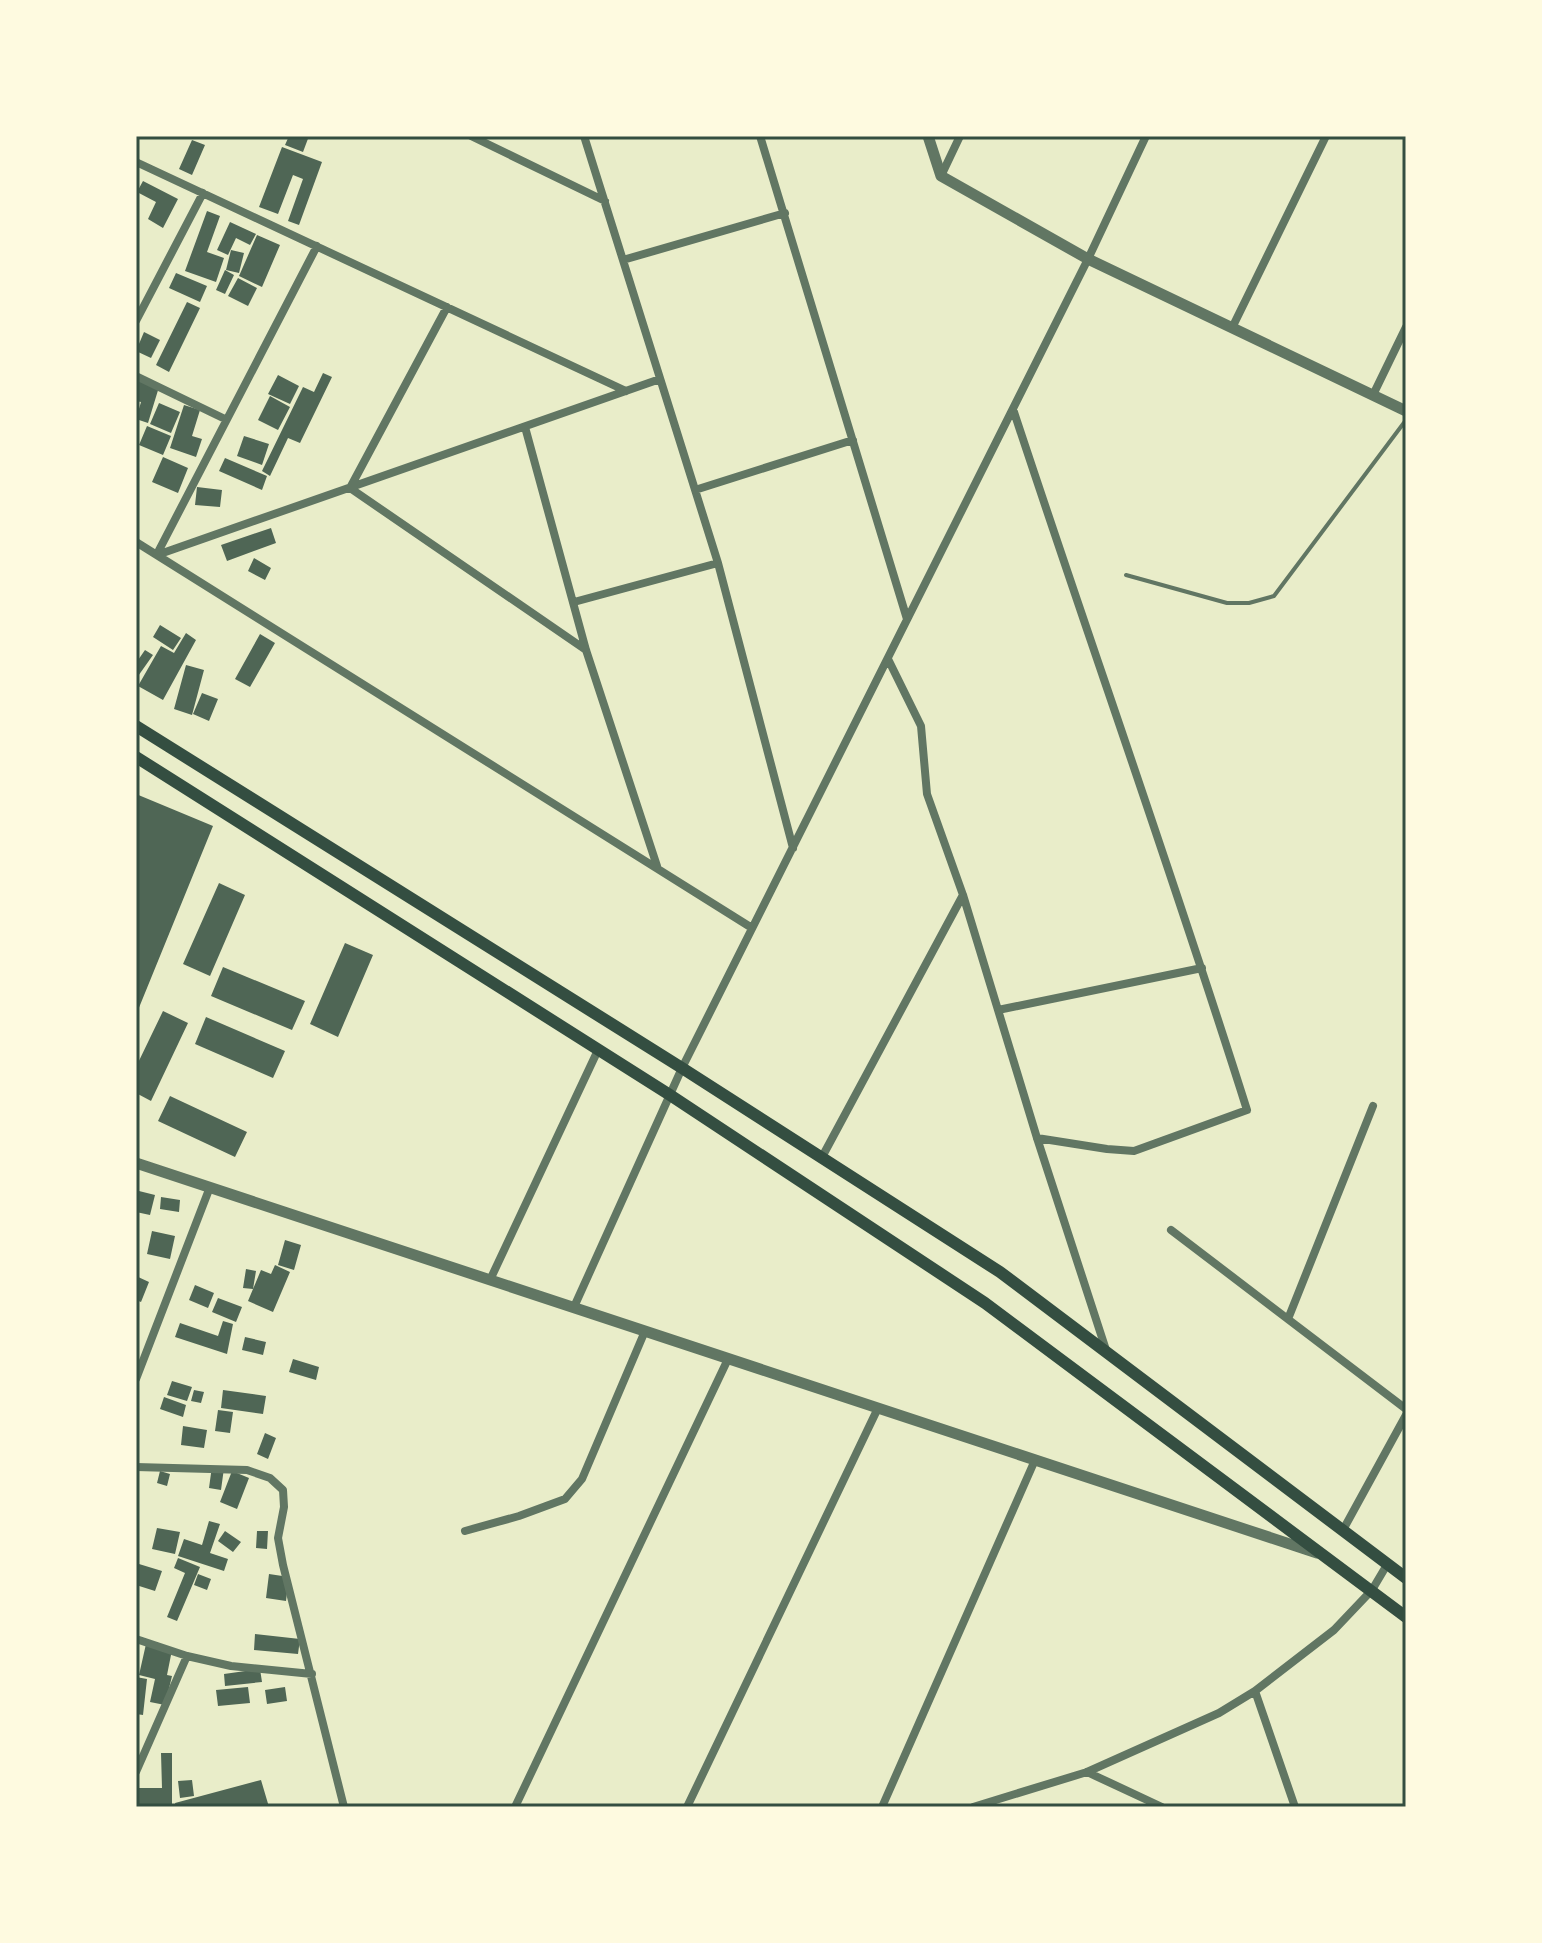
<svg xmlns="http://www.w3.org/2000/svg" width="1542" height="1943" viewBox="0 0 1542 1943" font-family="Jost,sans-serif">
	<rect width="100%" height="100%" fill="#e9edc9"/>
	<path fill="#4f6655" d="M289,136H309L303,152L285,145Z
		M192,140L205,145L192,175L179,169Z
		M282,147L322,162L299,225L288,221L303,179L293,175L278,214L259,207Z
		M143,181L178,199L163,228L148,219L156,202L137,192Z
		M207,211L220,216L207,252L224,258L216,282L185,271Z
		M230,222L256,234L250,245L236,238L228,255L217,250Z
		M257,235L280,245L262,287L239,276Z
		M231,250L244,253L239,273L226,270Z
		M225,270L234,275L225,294L216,290Z
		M176,273L207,286L200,302L169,288Z
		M238,278L257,288L248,306L228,296Z
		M187,302L200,308L169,372L156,365Z
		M144,332L160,340L151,358L136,351Z
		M323,373L332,377L300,443L288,438L270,476L262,471L303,387L314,392Z
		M278,375L299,386L290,404L268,394Z
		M136,380L159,387L148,423L136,419L141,402L136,401Z
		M270,396L290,407L278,430L258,420Z
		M159,403L180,412L171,433L150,424Z
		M184,405L200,410L192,436L202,439L196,457L170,448Z
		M147,426L171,436L163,455L139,445Z
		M244,436L269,444L262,465L237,456Z
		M163,457L188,468L178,493L152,482Z
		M225,458L267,476L262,490L219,471Z
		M197,487L222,490L220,507L195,505Z
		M271,528L276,543L227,561L221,545Z
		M254,558L271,568L265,580L248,571Z
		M160,625L181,638L173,650L153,637Z
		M186,633L196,640L163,700L138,686L161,646L174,653Z
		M260,634L275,643L250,687L235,679Z
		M145,650L153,655L136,679V663Z
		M186,665L204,670L192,715L174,709Z
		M202,693L218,699L209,721L193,714Z
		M136,794L213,826L136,1015Z
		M219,883L245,895L210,976L183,964Z
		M345,943L373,955L338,1037L310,1024Z
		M223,967L305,1001L292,1030L211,996Z
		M163,1011L188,1023L151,1101L136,1093V1067Z
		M206,1017L285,1051L273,1078L195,1044Z
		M170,1096L247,1132L235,1157L158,1121Z
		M139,1191L155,1195L150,1215L136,1212Z
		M161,1197L180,1200L179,1212L160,1209Z
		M152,1231L175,1236L170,1259L147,1254Z
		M285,1240L301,1245L294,1270L278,1265Z
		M275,1265L290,1272L273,1312L248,1301L253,1289L243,1288L246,1269L256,1271L253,1289L261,1270L271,1274Z
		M136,1276L149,1282L141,1302L136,1300Z
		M195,1285L214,1293L208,1308L189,1300Z
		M218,1298L242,1307L236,1322L212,1312Z
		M223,1321L233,1324L227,1354L175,1337L180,1323L218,1336Z
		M245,1337L266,1342L263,1355L242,1350Z
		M293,1359L319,1367L316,1380L289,1372Z
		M172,1381L192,1387L187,1401L167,1395Z
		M194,1390L204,1392L201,1403L191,1401Z
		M223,1390L266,1396L263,1414L221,1408Z
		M164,1397L186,1405L183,1417L160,1409Z
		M218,1410L233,1412L230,1433L215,1431Z
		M183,1426L207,1430L204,1448L181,1445Z
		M265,1433L276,1438L268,1459L257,1454Z
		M212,1466L224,1468L221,1490L209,1488Z
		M160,1471L170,1474L167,1486L157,1483Z
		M232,1471L249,1478L237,1509L220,1502Z
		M209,1521L220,1524L210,1553L228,1559L224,1571L178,1556L184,1539L202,1545Z
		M157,1528L180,1532L175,1554L152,1549Z
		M225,1531L241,1542L233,1552L218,1541Z
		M257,1531H268L267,1549L256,1548Z
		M178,1558L200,1567L177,1621L167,1617L185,1573L174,1568Z
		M139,1564L162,1571L155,1591L136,1585Z
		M198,1574L211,1579L207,1590L194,1585Z
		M269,1574L289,1577L286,1601L266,1598Z
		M255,1634L300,1639L298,1654L254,1650Z
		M146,1644L172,1650L167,1675L172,1676L165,1705L150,1702L155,1679L139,1675Z
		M260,1669L262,1682L225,1686L224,1674Z
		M136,1677L147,1679L143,1715L136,1714Z
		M248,1687L250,1703L218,1706L216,1690Z
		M285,1687L287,1701L267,1704L265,1690Z
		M161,1753H172V1807H139V1788H162Z
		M192,1780L194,1796L180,1798L178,1781Z
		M261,1780L269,1807H176L175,1803Z"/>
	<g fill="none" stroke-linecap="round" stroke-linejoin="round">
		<path stroke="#617663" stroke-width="4" d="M1126,575L1227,603H1249L1274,596L1406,420"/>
		<path stroke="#617663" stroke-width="8" d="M471,136L605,201
			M584,136L718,563L793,848
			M760,136L907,619
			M136,162L626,391
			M941,176L960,136
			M623,260L785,213
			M447,307L350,488L586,650
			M136,321L203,193
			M1232,328L1326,136
			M136,376L225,419
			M1373,395L1406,327
			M1013,409C1090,643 1173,875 1247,1110L1134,1151L1107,1149L1037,1138
			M525,427L586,650L657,866
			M695,490L853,440
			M136,542L752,928
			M157,554L317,246
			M157,555L660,379
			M574,602L718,563
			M888,659L921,726L927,794L963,895L1037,1138L1107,1353
			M998,1010L1202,968
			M821,1159L963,895
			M1171,1230L1406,1409
			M490,1280L598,1050
			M574,1307L682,1068L1088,259L1146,136
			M1288,1319L1373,1106
			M136,1379L210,1187
			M136,1467L247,1470L270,1478L283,1490L284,1507L278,1538L283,1565L344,1807
			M1343,1530L1406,1415
			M465,1531L519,1516L565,1499L582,1479L645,1331
			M136,1639L187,1656L231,1666L312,1674
			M1255,1691L1295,1807
			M136,1772L187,1656
			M1087,1772L1162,1807
			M515,1807L728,1359
			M687,1807L878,1408
			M882,1807L1035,1460
			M973,1807L1087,1772L1219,1713L1255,1691L1334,1630L1372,1590L1388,1563"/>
		<path stroke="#617663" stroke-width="11" d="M928,136L941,176L1088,259L1406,411
			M136,1163L1317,1553"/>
		<path stroke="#344e41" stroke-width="12" d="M136,726L682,1068L1000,1272L1406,1578
			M136,757L670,1095L985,1303L1406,1617"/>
	</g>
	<rect width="1542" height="1943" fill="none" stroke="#fefae0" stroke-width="276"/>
	<rect x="138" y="138" width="1266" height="1667" fill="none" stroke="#344e41" stroke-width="3"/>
</svg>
